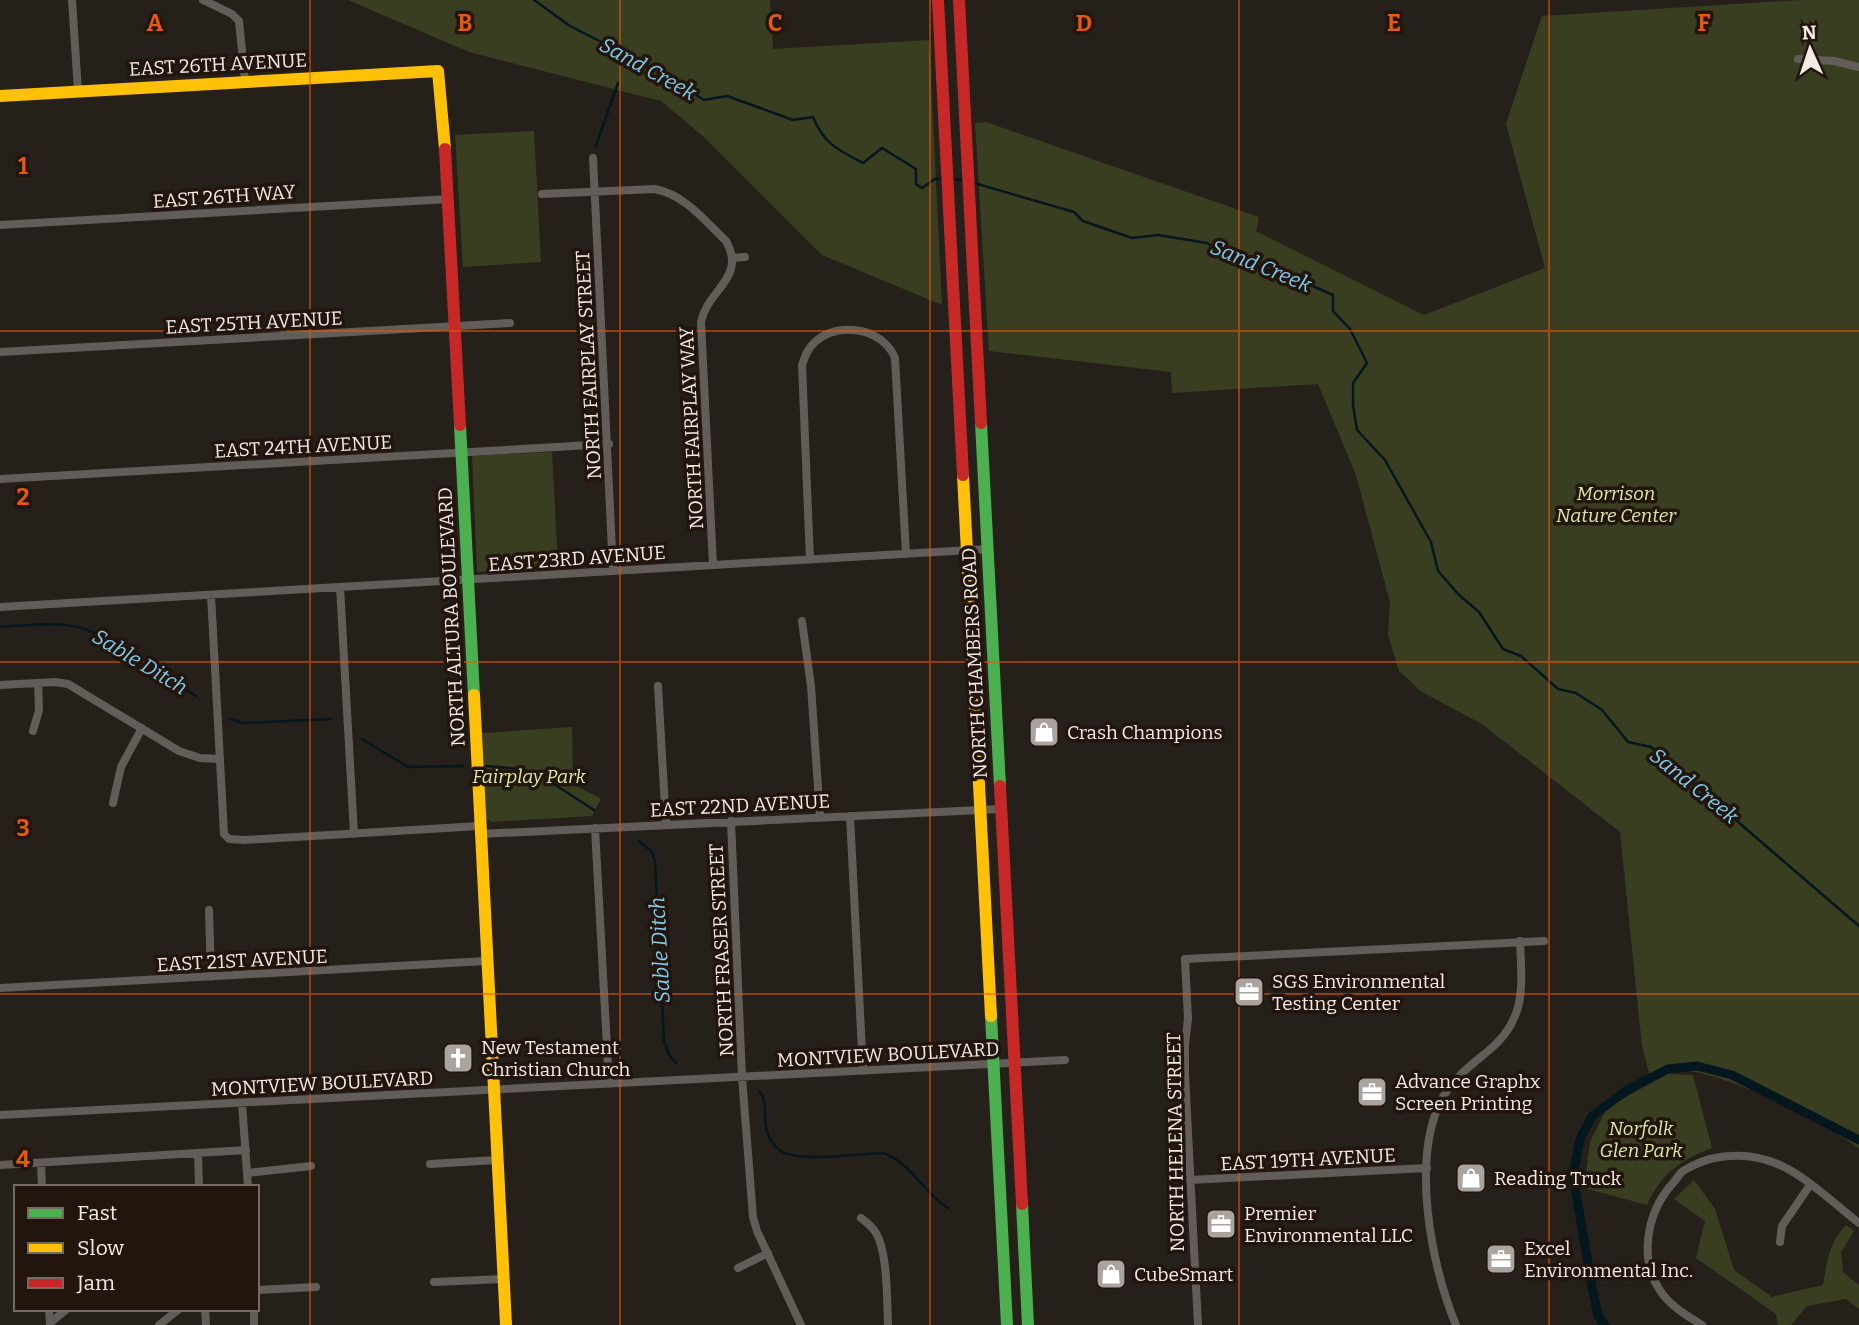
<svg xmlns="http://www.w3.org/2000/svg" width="1859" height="1325" viewBox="0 0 1859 1325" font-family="Bitter,serif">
	<rect width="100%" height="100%" fill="#26201b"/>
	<path fill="#3a3e21" d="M348,0H770L773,49L929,40L942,305L822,255L706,139L661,101L469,52Z
		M1801,0H1859V1149C1828,1123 1704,1059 1665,1072C1661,1074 1656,1078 1651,1080L1642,1046L1620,832L1482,724L1422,692L1399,671L1388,635L1390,602L1356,475L1318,384L1172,393L1171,372L989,351L975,123L986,122L1259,217L1256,231L1424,315L1545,268L1506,124L1542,16Z
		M534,131L541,262L463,267L455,135Z
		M552,452L558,565L477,572L472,456Z
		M572,727L573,784L601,799L592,816L491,822L486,818L482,733Z
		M1667,1074L1693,1075L1712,1148C1680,1160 1661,1174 1647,1205L1584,1188L1590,1142L1607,1108Z
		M1694,1180L1715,1209L1734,1270L1772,1297L1823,1285C1827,1262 1829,1242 1846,1225L1854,1231L1841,1252L1843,1272L1859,1285V1309L1846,1299L1807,1306L1791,1325H1778L1776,1314L1696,1258L1705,1221L1674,1199Z"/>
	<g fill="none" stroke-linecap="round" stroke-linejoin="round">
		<path stroke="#04161e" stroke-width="2.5" d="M534,0L570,26L660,72L704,100L727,96L793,120L813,117C824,144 838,150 863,163L882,148L916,169V184L922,188L935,179H943
			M596,146L618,83
			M950,179L964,180
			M974,183L1074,212L1083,221L1132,238L1158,235L1207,243L1232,259L1290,276L1333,295V311L1350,329L1367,363L1353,383V405L1357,430L1385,460L1431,542L1438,571L1459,595L1479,612L1503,649L1521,656L1558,689L1576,693L1602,710L1628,742L1651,747L1859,926
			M0,627C33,625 66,619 97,634L196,696
			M230,719L243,723L331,719
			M362,739L408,767L463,766
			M486,766L520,769L540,775L594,810
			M639,841L651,851L655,861L664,1040L669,1055L676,1063
			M760,1092C769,1104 762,1121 768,1134C772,1144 779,1153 791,1155C814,1160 857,1154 883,1153C910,1162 924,1193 948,1208"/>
		<path stroke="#04161e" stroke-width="9" d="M1605,1325L1598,1316L1592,1287L1573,1176L1580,1139L1592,1116L1627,1090L1668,1069L1697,1066L1732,1075L1859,1140"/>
		<path stroke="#635d59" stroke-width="8" d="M72,0L78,91
			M203,0L232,14L239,21L245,81
			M1798,59L1834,61L1859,67
			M593,158L613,571
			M542,194L655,189C685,195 704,220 726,241C747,278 707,290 701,322L713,565
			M0,225L449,199
			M732,258L745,257
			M0,352L510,323
			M0,479L609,444
			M810,560L802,365C805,356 808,348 816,341C839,321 883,328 895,358L906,554
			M340,587L354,834
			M211,595L224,834L229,839L244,840L479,826
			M0,607L987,549
			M802,621L811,686L820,817
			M0,685L55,682L68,684L179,751L200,758L220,759
			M658,686L666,825
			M33,731L39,710L38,683
			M113,803L121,767L142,728
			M850,816L863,1071
			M731,821L742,1077L753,1217L757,1231L801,1325
			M595,828L609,1084
			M480,834L1001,809
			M209,910L211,977
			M0,988L486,961
			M242,1103L248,1187
			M0,1115L1065,1060
			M198,1153L199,1187
			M41,1163L42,1187
			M430,1164L497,1160
			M0,1165L246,1150
			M247,1173L311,1166
			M1190,1180L1427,1168
			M861,1218C865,1221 870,1225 874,1230C888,1248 887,1301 888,1325
			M1780,1242L1782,1226L1810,1185
			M738,1268L768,1253
			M434,1282L503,1279
			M257,1290L316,1287
			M49,1309L50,1325
			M205,1309L206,1325
			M254,1309V1325
			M50,1323L67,1309
			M159,1325L179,1309
			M1198,1325L1185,1075V1045L1188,1019L1185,959L1544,941
			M1456,1325C1431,1266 1410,1156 1443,1097C1454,1078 1471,1065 1487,1052C1527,1020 1522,987 1520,941
			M1702,1325C1689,1317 1674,1308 1664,1296C1637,1262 1646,1213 1673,1183C1677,1179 1679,1174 1683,1171C1708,1155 1739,1152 1766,1160C1798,1168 1833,1203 1859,1223"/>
		<path stroke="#4caf50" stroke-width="12" d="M981,423L1000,786
			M460,425L474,695
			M991,1016L1007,1325
			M1022,1204L1028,1325"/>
		<path stroke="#ffc107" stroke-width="12" d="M0,96L438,71L445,149
			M963,475L991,1016
			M474,695L506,1325"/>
		<path stroke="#c62828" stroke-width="12" d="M938,0L963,475
			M959,0L981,423
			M445,149L460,425
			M1000,786L1022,1204"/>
	</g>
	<path fill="none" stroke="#e8590c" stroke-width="2" stroke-opacity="0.55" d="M310,0V1325M620,0V1325M930,0V1325M1239,0V1325M1549,0V1325M0,331H1859M0,662H1859M0,994H1859"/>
	<defs>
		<g id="shop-square" transform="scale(1.575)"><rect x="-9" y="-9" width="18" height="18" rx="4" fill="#aba39e" stroke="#22150d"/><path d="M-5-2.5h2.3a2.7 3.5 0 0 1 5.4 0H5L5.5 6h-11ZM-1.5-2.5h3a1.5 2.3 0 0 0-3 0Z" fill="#fff"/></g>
		<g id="office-square" transform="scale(1.575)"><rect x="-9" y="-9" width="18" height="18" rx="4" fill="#aba39e" stroke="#22150d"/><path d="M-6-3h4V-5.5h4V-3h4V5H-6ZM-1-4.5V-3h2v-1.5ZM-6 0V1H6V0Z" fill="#fff"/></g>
		<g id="church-square" transform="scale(1.575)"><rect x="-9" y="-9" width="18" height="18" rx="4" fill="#aba39e" stroke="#22150d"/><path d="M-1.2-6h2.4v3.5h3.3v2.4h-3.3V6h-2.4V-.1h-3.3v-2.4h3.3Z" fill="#fff"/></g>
	</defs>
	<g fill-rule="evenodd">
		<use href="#shop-square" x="1044" y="732"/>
		<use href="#office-square" x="1249" y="992"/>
		<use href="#church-square" x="458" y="1058"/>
		<use href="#office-square" x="1372" y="1092"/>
		<use href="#shop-square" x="1471" y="1178"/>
		<use href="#office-square" x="1221" y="1224"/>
		<use href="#office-square" x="1501" y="1259"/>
		<use href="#shop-square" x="1111" y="1274"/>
	</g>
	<g text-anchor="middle" stroke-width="7" stroke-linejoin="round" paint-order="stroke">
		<g font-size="19" fill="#f3eae4" stroke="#22150d">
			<text transform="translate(218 64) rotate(-3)" y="7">EAST 26TH AVENUE</text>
			<text transform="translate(224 196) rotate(-4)" y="7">EAST 26TH WAY</text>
			<text transform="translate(254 322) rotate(-3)" y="7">EAST 25TH AVENUE</text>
			<text transform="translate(588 365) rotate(-93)" y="7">NORTH FAIRPLAY STREET</text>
			<text transform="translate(691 428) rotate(-93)" y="7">NORTH FAIRPLAY WAY</text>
			<text transform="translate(303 446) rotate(-3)" y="7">EAST 24TH AVENUE</text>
			<text transform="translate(577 558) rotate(-4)" y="7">EAST 23RD AVENUE</text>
			<text transform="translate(451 617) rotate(-93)" y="7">NORTH ALTURA BOULEVARD</text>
			<text transform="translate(974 663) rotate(-93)" y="7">NORTH CHAMBERS ROAD</text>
			<text transform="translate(740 805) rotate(-3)" y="7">EAST 22ND AVENUE</text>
			<text transform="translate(721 950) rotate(-93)" y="7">NORTH FRASER STREET</text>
			<text transform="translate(242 960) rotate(-3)" y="7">EAST 21ST AVENUE</text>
			<text transform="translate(888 1054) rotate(-3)" y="7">MONTVIEW BOULEVARD</text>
			<text transform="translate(322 1083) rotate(-3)" y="7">MONTVIEW BOULEVARD</text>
			<text transform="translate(1175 1142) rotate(-91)" y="7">NORTH HELENA STREET</text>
			<text transform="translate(1308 1159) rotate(-3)" y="7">EAST 19TH AVENUE</text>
		</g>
		<g font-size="19" font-style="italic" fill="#dbe9a7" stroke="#22150d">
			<text x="1616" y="500">Morrison<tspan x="1616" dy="22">Nature Center</tspan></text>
			<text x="529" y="783">Fairplay Park</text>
			<text x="1641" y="1135">Norfolk<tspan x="1641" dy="22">Glen Park</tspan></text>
		</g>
		<g font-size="19" fill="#f3eae4" stroke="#22150d" text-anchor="start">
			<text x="1067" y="739">Crash Champions</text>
			<text x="1272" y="988">SGS Environmental<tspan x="1272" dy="22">Testing Center</tspan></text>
			<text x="481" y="1054">New Testament<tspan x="481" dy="22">Christian Church</tspan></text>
			<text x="1395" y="1088">Advance Graphx<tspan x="1395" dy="22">Screen Printing</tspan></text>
			<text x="1494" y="1185">Reading Truck</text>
			<text x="1244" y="1220">Premier<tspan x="1244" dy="22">Environmental LLC</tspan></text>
			<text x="1524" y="1255">Excel<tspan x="1524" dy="22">Environmental Inc.</tspan></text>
			<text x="1134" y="1281">CubeSmart</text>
		</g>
		<g font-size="21" font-style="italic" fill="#80cbec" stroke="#22150d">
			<text transform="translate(648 69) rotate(29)" y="7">Sand Creek</text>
			<text transform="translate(1261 266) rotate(22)" y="7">Sand Creek</text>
			<text transform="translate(140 662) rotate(31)" y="7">Sable Ditch</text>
			<text transform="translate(1694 786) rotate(39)" y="7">Sand Creek</text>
			<text transform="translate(660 950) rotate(-93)" y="7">Sable Ditch</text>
		</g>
	</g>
	<g font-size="23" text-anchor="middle" font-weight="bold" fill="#e8590c" stroke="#22150d" stroke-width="7" stroke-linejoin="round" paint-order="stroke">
		<text x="155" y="31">A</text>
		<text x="465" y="31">B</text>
		<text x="775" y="31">C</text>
		<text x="1084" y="31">D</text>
		<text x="1394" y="31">E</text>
		<text x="1704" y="31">F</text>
		<text x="23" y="174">1</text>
		<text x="23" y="505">2</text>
		<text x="23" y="836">3</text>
		<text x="23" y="1167">4</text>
	</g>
	<rect x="14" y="1185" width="245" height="126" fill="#22150d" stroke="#766a63" stroke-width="2"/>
	<rect x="28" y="1208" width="35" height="10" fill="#4caf50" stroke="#766a63" stroke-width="2"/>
	<text x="77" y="1220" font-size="21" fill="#f3eae4">Fast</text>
	<rect x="28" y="1243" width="35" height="10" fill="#ffc107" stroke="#766a63" stroke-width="2"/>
	<text x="77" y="1255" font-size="21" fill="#f3eae4">Slow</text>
	<rect x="28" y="1278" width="35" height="10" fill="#c62828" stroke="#766a63" stroke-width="2"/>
	<text x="77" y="1290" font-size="21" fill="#f3eae4">Jam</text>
	<g transform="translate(1810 49) rotate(357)" stroke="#22150d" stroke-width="5" paint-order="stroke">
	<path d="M0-5L12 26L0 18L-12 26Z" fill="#f3eae4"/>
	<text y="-10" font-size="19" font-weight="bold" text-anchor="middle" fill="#f3eae4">N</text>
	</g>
</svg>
